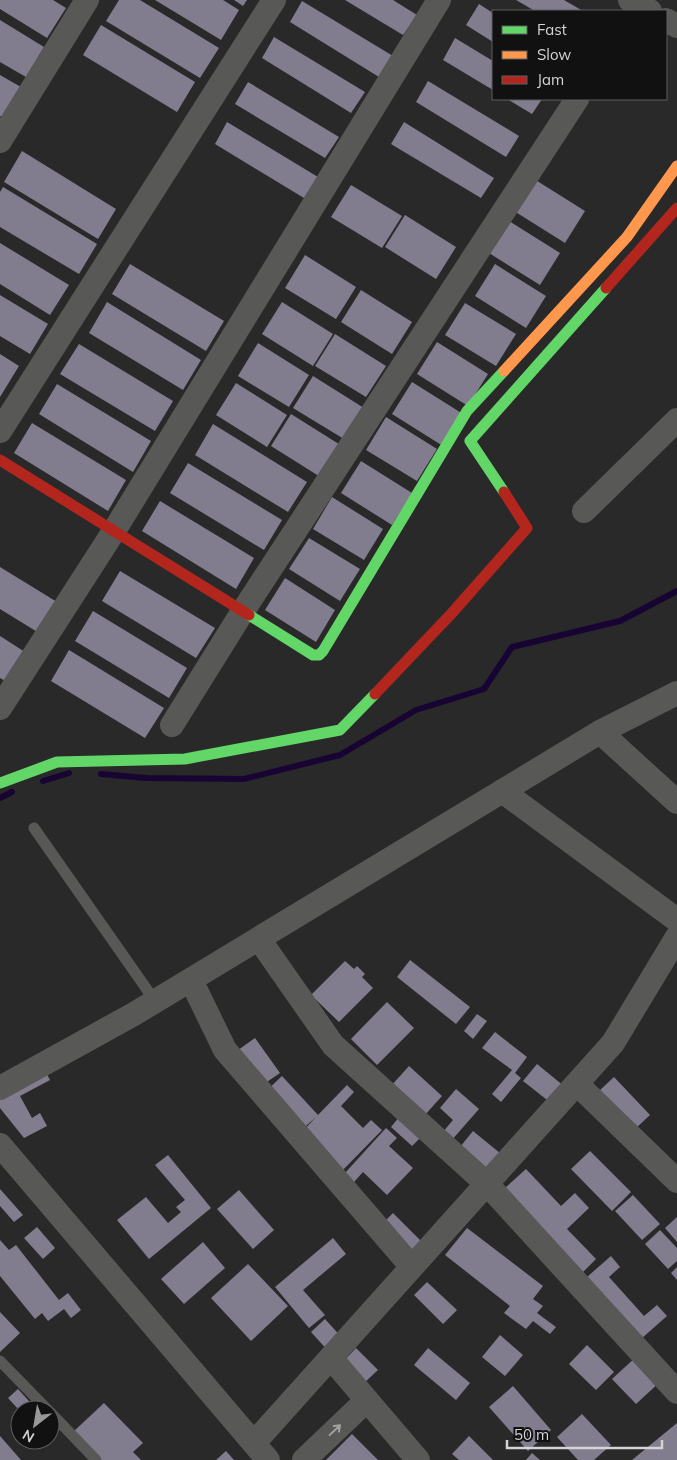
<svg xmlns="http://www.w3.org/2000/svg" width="677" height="1460" viewBox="0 0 677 1460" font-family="Mulish,sans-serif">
	<rect width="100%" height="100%" fill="#29292a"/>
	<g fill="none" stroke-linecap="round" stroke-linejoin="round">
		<path stroke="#180432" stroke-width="6" d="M101,774L146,778L244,779L340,755L416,710L484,689L512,647L620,621L677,591
			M43,781L69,773
			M0,798L12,792"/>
	</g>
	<path fill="#827d8e" d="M0,0H53L66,8L47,38L0,9Z
		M119,0H140L219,48L200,78L106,21Z
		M155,0H223L239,10L221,40Z
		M234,0H247L243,6Z
		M345,0H393L417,15L403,35Z
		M516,0H564L583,11H535Z
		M302,1L393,56L379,77L290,22Z
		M479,4L493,13V42L466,25Z
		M0,20L44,47L26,77L0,62Z
		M101,25L195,82L177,112L83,55Z
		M274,37L365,92L351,113L262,58Z
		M455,38L493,61V90L443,60Z
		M0,75L21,87L2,117L0,116Z
		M428,81L519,136L506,157L416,102Z
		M248,82L339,137L325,158L235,104Z
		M507,99H542L532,114Z
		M227,122L318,177L304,198L215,144Z
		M404,122L494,178L481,198L391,144Z
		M22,151L116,209L98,239L4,182Z
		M534,179L585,211L565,243L514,211Z
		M351,185L402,216L382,248L331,217Z
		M3,187L97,244L79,274L0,227V192Z
		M405,215L456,247L436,279L385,247Z
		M509,221L560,253L540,285L489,253Z
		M0,243L69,285L50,315L0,284Z
		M305,255L356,287L336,319L285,288Z
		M130,264L224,321L206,351L112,294Z
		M495,264L546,296L526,328L475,296Z
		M361,290L412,322L392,354L341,322Z
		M0,295L48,324L30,354L0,336Z
		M107,302L201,360L183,390L89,333Z
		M282,302L333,334L313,366L262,334Z
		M465,303L516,334L496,366L445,335Z
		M335,334L386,366L366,397L315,366Z
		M437,342L488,374L468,406L417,374Z
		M258,343L309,375L289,407L238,376Z
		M79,344L173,401L155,431L60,374Z
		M0,354L19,366L0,397Z
		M313,376L364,408L344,439L293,408Z
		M412,382L463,414L443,446L392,414Z
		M236,383L287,415L267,447L216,415Z
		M57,384L151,441L133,472L39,414Z
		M291,414L342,446L322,478L271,446Z
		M386,417L437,449L417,481L366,450Z
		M32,423L126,480L108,511L14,453Z
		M213,424L307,482L288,512L195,455Z
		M361,461L412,493L392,525L341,493Z
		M188,463L282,520L264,550L170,493Z
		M332,497L383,529L364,560L313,529Z
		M160,501L254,558L236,589L142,531Z
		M309,538L360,569L340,601L289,569Z
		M0,567L57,602L39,633L0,609Z
		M120,571L215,628L196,658L102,601Z
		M285,578L335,610L316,642L265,610Z
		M93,611L187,668L169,698L75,641Z
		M0,636L25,652L7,682L0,678Z
		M69,650L164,708L145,738L51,681Z
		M410,960L470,1007L456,1024L397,977Z
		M345,961L354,969L357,966L365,974L362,977L373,988L339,1022L311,995Z
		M387,1002L414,1028L377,1065L351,1039Z
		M477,1014L487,1021L473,1039L464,1031Z
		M495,1032L527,1057L515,1073L521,1078L501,1102L492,1094L512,1070L482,1048Z
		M255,1038L280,1073L258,1088L234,1053Z
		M537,1064L570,1091L556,1107L523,1081Z
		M409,1066L442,1096L424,1116L391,1086Z
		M43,1067L50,1080L20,1096L32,1118L40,1113L47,1126L24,1138L0,1108V1090Z
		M282,1076L318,1115L347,1085L354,1092L341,1106L363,1128L371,1120L382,1130L341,1172L301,1133L316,1117L297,1134L262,1095Z
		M614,1077L650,1115L634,1130L598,1092Z
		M456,1089L479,1109L451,1141L442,1133L453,1120L440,1108Z
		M400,1116L422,1136L412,1146L391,1127Z
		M386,1128L397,1138L389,1146L413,1168L387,1195L363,1172L354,1182L345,1173Z
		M473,1131L512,1163L499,1179L460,1147Z
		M590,1151L631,1192L612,1211L571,1169Z
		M168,1155L211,1208L149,1259L117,1220L146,1197L168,1223L181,1212L176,1207L185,1200L155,1165Z
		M526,1169L561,1206L575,1193L589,1208L567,1229L596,1259L583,1272L504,1189Z
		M0,1189L23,1215L14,1222L0,1206Z
		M239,1190L274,1230L253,1249L217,1209Z
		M633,1195L660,1224L642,1240L615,1211Z
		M393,1213L423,1243L411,1254L381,1225Z
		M677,1217V1242L665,1228Z
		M37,1227L55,1248L43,1259L24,1238Z
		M467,1228L543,1286L533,1299L543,1306L537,1313L556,1327L550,1334L533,1321L526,1329L504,1313L510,1306L445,1255Z
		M660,1230L677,1248V1261L668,1269L645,1244Z
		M333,1238L346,1254L303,1290L325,1315L309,1328L275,1287Z
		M0,1240L9,1250L16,1245L59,1300L68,1293L81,1310L71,1318L64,1309L48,1321L42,1313L35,1319L0,1276Z
		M203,1242L225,1268L184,1304L161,1279Z
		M611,1256L620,1267L609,1277L644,1316L657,1305L667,1316L641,1339L587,1277Z
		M248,1264L288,1306L251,1341L211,1298Z
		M677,1267V1280L671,1273Z
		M427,1282L457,1310L443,1324L414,1295Z
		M0,1312L20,1333L0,1352Z
		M325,1319L344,1340L330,1353L311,1332Z
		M500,1335L523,1355L505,1376L482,1357Z
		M587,1345L614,1372L596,1390L569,1364Z
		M356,1348L378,1370L364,1383L343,1362Z
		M428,1348L470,1383L456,1400L414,1365Z
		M637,1356L661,1381L636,1404L612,1379Z
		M513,1386L551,1430L528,1451L489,1407Z
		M18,1389L37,1410H19L8,1398Z
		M104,1403L143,1443L133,1452L141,1460H100L73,1432Z
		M582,1414L611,1445L594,1460H578L557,1437Z
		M677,1423V1460H632Z
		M352,1434L378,1460H326Z
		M0,1436L21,1460H0Z
		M469,1436L493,1460H459L452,1454Z
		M226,1451L234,1460H216Z
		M532,1453L540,1460H526Z"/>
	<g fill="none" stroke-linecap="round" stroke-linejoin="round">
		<path stroke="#585857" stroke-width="11" d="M34,828L155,1001
			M0,1361L48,1410
			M50,1412L96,1460"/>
		<path stroke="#585857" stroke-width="24" d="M630,0L650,11
			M666,20L677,26
			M0,141L87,0
			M0,431L274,0
			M584,511L677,420
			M0,708L114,531L439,0
			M172,725L243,611L577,99
			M600,732L677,802
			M502,791L677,920
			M259,939L333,1045L487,1184L677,1392
			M191,980L225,1050L412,1267
			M577,1084L677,1181
			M0,1088L134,1014L600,732L677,693
			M0,1145L268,1460
			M331,1358L418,1460
			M254,1443L613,1043L677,937
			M304,1460L367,1400"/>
		<path stroke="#63d668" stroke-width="11" d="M504,492L470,441L606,288
			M249,615L313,655H319L323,651L467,411L504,371
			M0,783L57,762L185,759L340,730L375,694"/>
		<path stroke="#ff974d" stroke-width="11" d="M504,371L627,237L677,166"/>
		<path stroke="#b3261e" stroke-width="11" d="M606,288L677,208
			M0,460L249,615
			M375,694L452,613L527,528L504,492"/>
	</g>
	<defs><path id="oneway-shaft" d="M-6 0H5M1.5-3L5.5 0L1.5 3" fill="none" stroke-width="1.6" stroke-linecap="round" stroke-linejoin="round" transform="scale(1.25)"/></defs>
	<use stroke="#a2a2a3" href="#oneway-shaft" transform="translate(335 1430) rotate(-43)"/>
	<rect x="492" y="10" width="175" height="90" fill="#111112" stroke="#5f5f60"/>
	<rect x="502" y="26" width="25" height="8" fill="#63d668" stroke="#5f5f60"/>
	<text x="537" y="35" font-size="15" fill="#d4d3d5">Fast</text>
	<rect x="502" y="51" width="25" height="8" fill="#ff974d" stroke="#5f5f60"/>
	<text x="537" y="60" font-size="15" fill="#d4d3d5">Slow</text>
	<rect x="502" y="76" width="25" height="8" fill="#b3261e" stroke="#5f5f60"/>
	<text x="537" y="85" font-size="15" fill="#d4d3d5">Jam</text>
	<g transform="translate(35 1425) rotate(211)"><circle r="24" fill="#111112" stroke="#5f5f60"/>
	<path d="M0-4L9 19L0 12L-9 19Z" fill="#989899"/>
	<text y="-8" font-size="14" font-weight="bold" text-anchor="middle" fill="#d4d3d5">N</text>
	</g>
	<path d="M507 1440v8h155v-8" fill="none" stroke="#d4d3d5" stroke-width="2.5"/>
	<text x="514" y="1440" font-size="15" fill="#d4d3d5" stroke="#111112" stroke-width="4" paint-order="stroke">50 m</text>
</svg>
